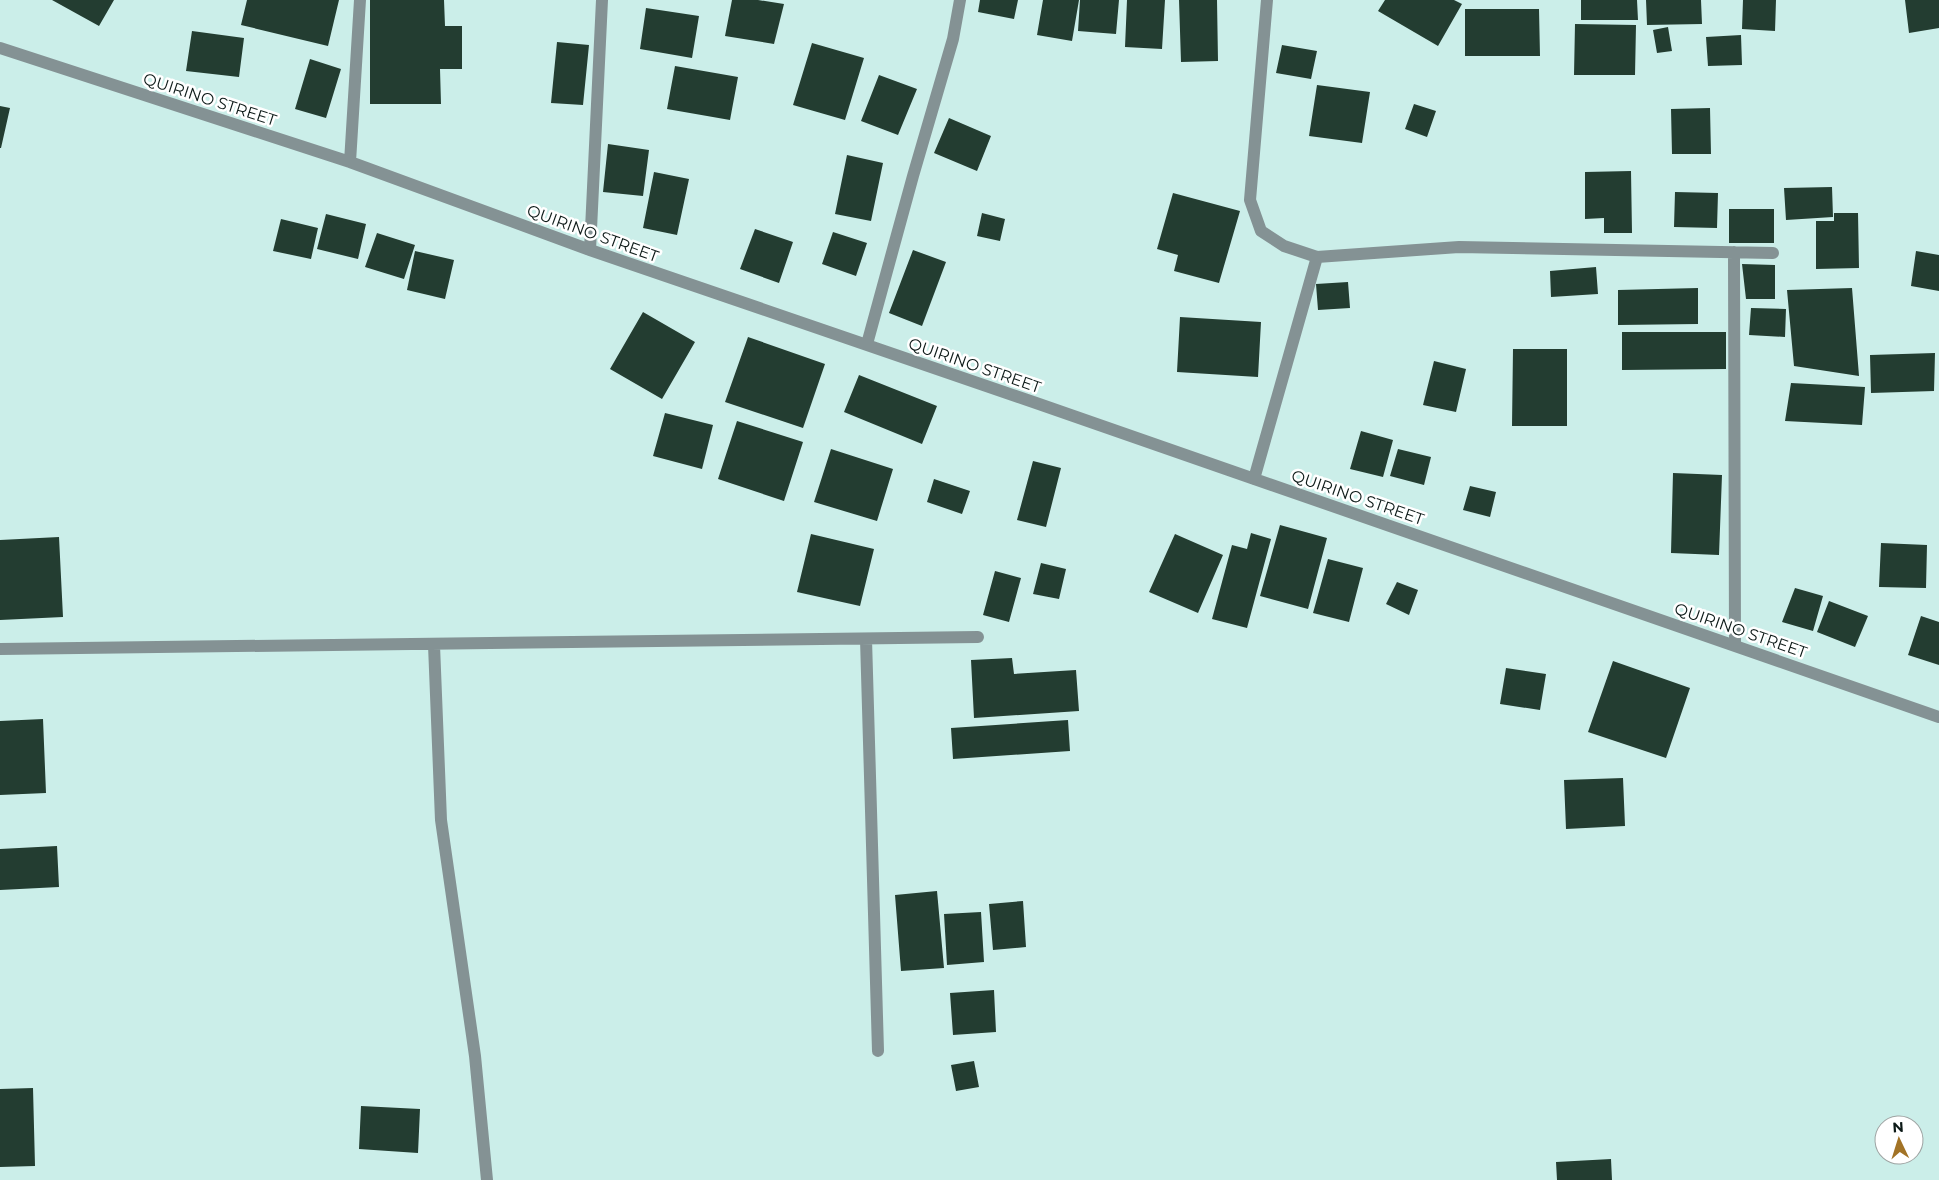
<svg xmlns="http://www.w3.org/2000/svg" width="1939" height="1180" viewBox="0 0 1939 1180" font-family="Montserrat,sans-serif">
	<rect width="100%" height="100%" fill="#cbeee9"/>
	<path fill="#233d31" d="M52,0H114L99,26Z
		M247,0H339L328,46L241,25Z
		M370,0H444L445,26H462V69H440L441,104H370Z
		M732,0H758L784,4L774,44L725,36Z
		M980,0H1018L1014,19L978,12Z
		M1043,0H1079L1072,41L1037,35Z
		M1080,0H1119L1116,34L1078,31Z
		M1127,0H1165L1162,49L1125,47Z
		M1179,0H1217L1218,61L1181,62Z
		M1385,0H1454L1462,4L1438,46L1378,11Z
		M1581,0H1637L1638,20H1581Z
		M1646,0H1701L1702,24L1647,25Z
		M1743,0H1776L1775,31L1742,29Z
		M1905,0H1939V28L1909,33Z
		M646,8L699,16L692,58L640,49Z
		M1465,9H1539L1540,56H1465Z
		M1575,24L1636,25L1635,75H1574Z
		M1668,27L1672,51L1657,53L1653,30Z
		M192,31L244,38L239,77L186,71Z
		M1741,35L1742,65L1708,66L1706,37Z
		M557,42L589,45L583,105L551,103Z
		M812,43L864,58L845,120L793,105Z
		M1282,45L1317,51L1311,79L1276,73Z
		M310,59L341,69L326,118L295,109Z
		M675,66L738,77L730,120L667,109Z
		M879,75L917,89L898,135L861,121Z
		M1317,85L1370,92L1362,143L1309,136Z
		M1414,104L1436,111L1427,137L1405,129Z
		M0,106L10,108L1,148H0Z
		M1710,108L1711,154H1672L1671,109Z
		M949,118L991,136L977,171L934,153Z
		M608,144L649,150L643,196L603,192Z
		M847,155L883,163L871,221L835,214Z
		M1631,171L1632,233H1604V218L1585,219V172Z
		M654,172L689,179L677,235L643,228Z
		M1832,187L1833,217L1786,220L1784,188Z
		M1675,192L1718,193L1717,228L1674,227Z
		M1173,193L1240,211L1219,283L1174,271L1178,255L1157,249Z
		M1729,209H1774V243H1729Z
		M982,213L1005,219L1000,241L977,236Z
		M1834,213H1858L1859,268L1816,269V221H1834Z
		M326,214L366,224L358,259L317,249Z
		M281,219L318,228L311,259L273,251Z
		M755,229L793,242L779,283L740,269Z
		M833,232L867,243L856,276L822,264Z
		M377,233L415,245L404,279L365,267Z
		M913,250L946,262L922,326L889,313Z
		M415,251L454,260L445,299L407,290Z
		M1916,251L1939,255V291L1911,286Z
		M1742,264L1775,265V299H1746Z
		M1596,267L1598,294L1551,297L1550,271Z
		M1348,282L1350,308L1318,310L1316,284Z
		M1698,288V324L1618,325V290Z
		M1852,288L1859,376L1794,366L1787,290Z
		M1751,308L1786,309L1785,337L1749,335Z
		M643,312L695,342L662,399L610,369Z
		M1180,317L1261,322L1258,377L1177,372Z
		M1622,332H1726V369L1622,370Z
		M748,337L825,364L803,428L725,402Z
		M1513,349H1567V426H1512Z
		M1935,353L1934,391L1871,393L1870,355Z
		M1434,361L1466,369L1456,412L1423,405Z
		M859,375L937,406L922,444L844,412Z
		M1791,383L1865,387L1862,425L1785,421Z
		M665,413L713,425L702,469L653,456Z
		M737,421L803,442L784,501L718,479Z
		M1361,431L1393,440L1383,477L1350,469Z
		M831,449L893,469L877,521L814,502Z
		M1398,449L1431,457L1424,485L1390,476Z
		M1033,461L1061,468L1046,527L1017,520Z
		M1673,473L1722,475L1719,555L1671,553Z
		M934,479L970,491L962,514L927,502Z
		M1470,486L1496,492L1490,517L1463,510Z
		M1280,525L1327,538L1308,609L1260,596Z
		M1251,533L1271,539L1247,628L1212,619L1232,545L1247,549Z
		M811,534L874,549L860,606L797,592Z
		M1175,534L1223,555L1198,613L1149,592Z
		M59,537L63,617L0,620V540Z
		M1881,543L1927,545L1926,588L1879,587Z
		M1328,559L1363,568L1349,622L1313,613Z
		M1041,563L1066,569L1059,599L1033,594Z
		M995,571L1021,578L1009,622L983,615Z
		M1397,582L1418,590L1409,615L1386,604Z
		M1795,588L1823,596L1813,631L1782,622Z
		M1829,601L1868,616L1855,647L1817,632Z
		M1921,616L1939,622V665L1908,655Z
		M1012,658L1014,674L1076,670L1079,711L974,718L971,660Z
		M1613,661L1690,688L1666,758L1588,732Z
		M1506,668L1546,674L1540,710L1500,704Z
		M43,719L46,793L0,795V721Z
		M1068,720L1070,751L953,759L951,728Z
		M1623,778L1625,826L1566,829L1564,780Z
		M57,846L59,887L0,890V849Z
		M937,891L944,968L901,971L895,895Z
		M1023,901L1026,947L993,950L989,904Z
		M981,912L984,962L947,965L944,914Z
		M994,990L996,1032L953,1035L950,993Z
		M974,1061L979,1087L956,1091L951,1065Z
		M33,1088L35,1166L0,1167V1089Z
		M361,1106L420,1109L418,1153L359,1149Z
		M1611,1159L1612,1180H1557L1556,1162Z"/>
	<g fill="none" stroke-linecap="round" stroke-linejoin="round">
		<path stroke="#849294" stroke-width="12" d="M1267,0L1250,200L1261,231L1284,246L1317,257L1459,247L1773,253
			M0,48L350,162L590,250L1039,404L1939,717
			M350,162L360,0
			M590,250L602,0
			M1734,252L1735,645
			M867,344L913,176L953,39L960,0
			M1254,479L1317,257
			M866,639L878,1051
			M434,645L441,820L475,1056L487,1180
			M0,649L978,637"/>
	</g>
	<g text-anchor="middle" stroke-width="5" stroke-linejoin="round" paint-order="stroke">
		<g font-size="16" fill="#0c1917" stroke="#fff">
			<text transform="translate(210 99) rotate(18)" y="6">QUIRINO STREET</text>
			<text transform="translate(593 233) rotate(20)" y="6">QUIRINO STREET</text>
			<text transform="translate(975 365) rotate(19)" y="6">QUIRINO STREET</text>
			<text transform="translate(1358 497) rotate(19)" y="6">QUIRINO STREET</text>
			<text transform="translate(1741 630) rotate(19)" y="6">QUIRINO STREET</text>
		</g>
	</g>
	<g transform="translate(1899 1140) rotate(356)"><circle r="24" fill="#ffffff" stroke="#9ea3a2"/>
	<path d="M0-4L9 19L0 12L-9 19Z" fill="#a27326"/>
	<text y="-8" font-size="14" font-weight="bold" text-anchor="middle" fill="#0c1917">N</text>
	</g>
</svg>
